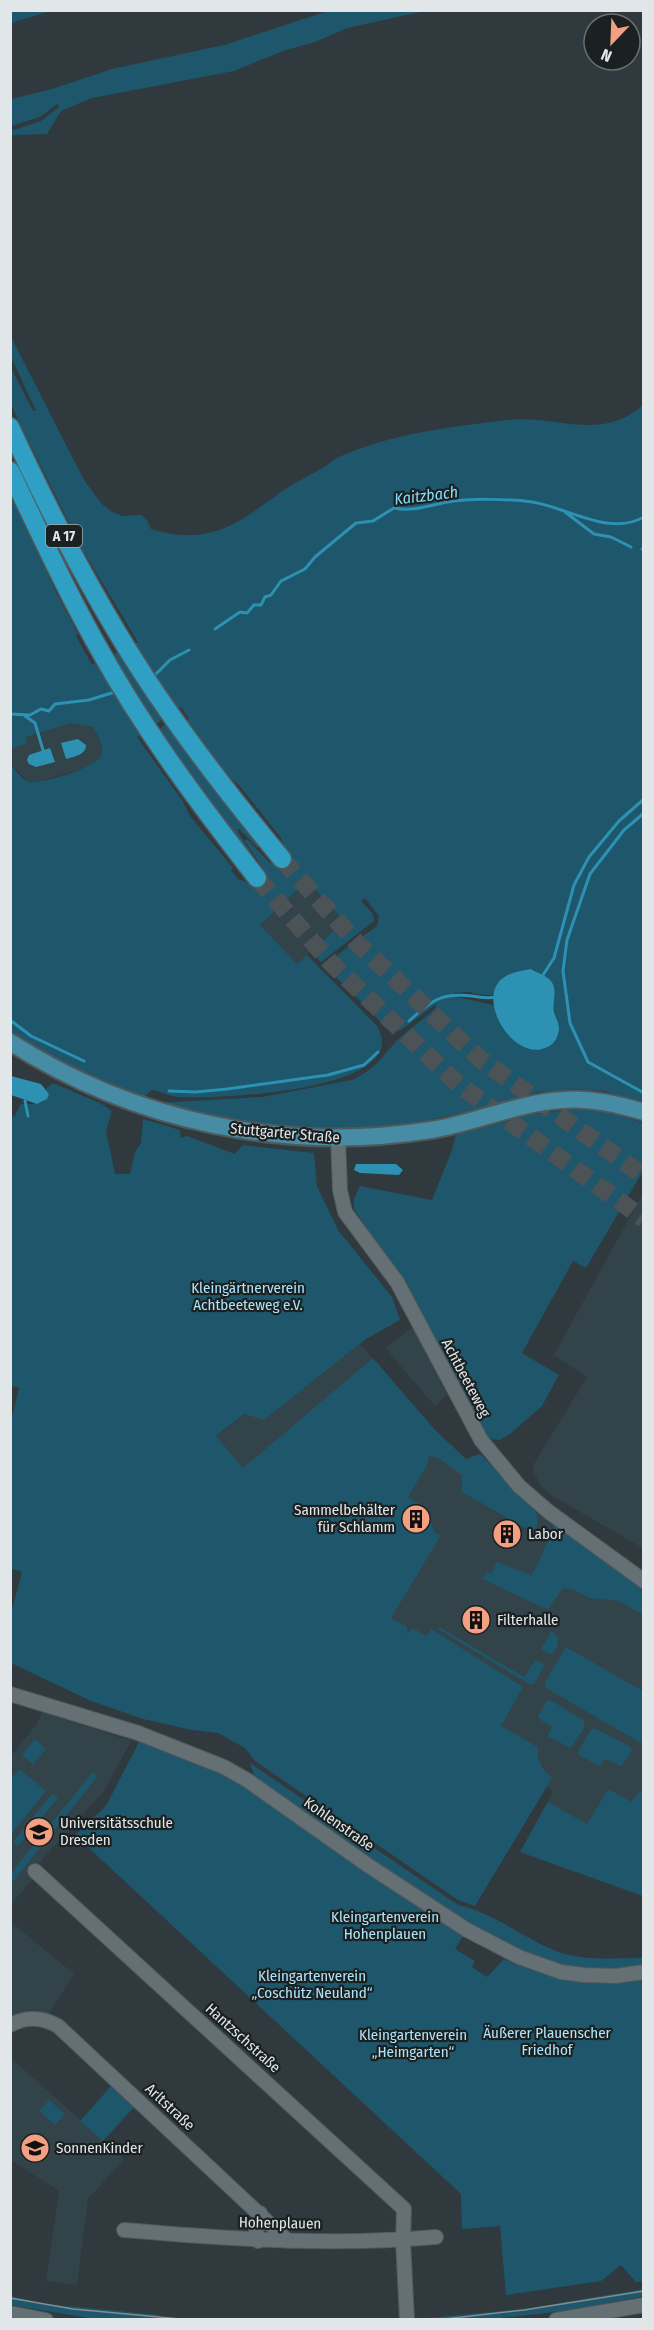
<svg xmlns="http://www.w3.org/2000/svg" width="654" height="2330" viewBox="0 0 654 2330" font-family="'Fira Sans Condensed',sans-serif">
	<rect width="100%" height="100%" fill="#30393d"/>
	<path fill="#33434a" d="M71,723L93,727L103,746L100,758L89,767L38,782L27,781L11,764V749L27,743L25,737Z
		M307,881L348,925L337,936L332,931L297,965L260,925Z
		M643,1193V1548L554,1497L540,1485L533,1470L535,1462L587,1377L554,1355Z
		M413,1327L447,1395L435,1406L385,1348Z
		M360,1344L435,1430L466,1459L480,1454L554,1525L643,1589V1896L520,1852L553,1791L544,1785L140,1603L216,1437L244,1414L265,1419Z
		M42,1712L131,1741L104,1791L31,1872L35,1877L11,1904V1756L37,1724Z
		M11,1922L74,1974L49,2013L32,2010L11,2016Z
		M10,2057L124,2159L88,2199L77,2285L46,2281L59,2191L11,2160Z"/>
	<path fill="#1e576b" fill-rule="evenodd" d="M11,10H50V11L11,23Z
		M328,11H425L347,28L318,41L283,51L234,71L92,98L61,111L47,134L11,135V131L41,121L59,107L57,104L40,117L11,126V99L52,89L112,69L224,45Z
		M11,337L84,480L102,504L112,512L123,516L141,515L147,520L151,529C211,547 238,523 284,490C297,481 311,475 324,467C329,464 333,459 339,457C393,433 450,427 508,420C556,414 601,443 643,405V1105L605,1091L575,1089L538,1092L480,1109L414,1123L415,1127L365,1132L245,1126L157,1103L262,1097L352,1080C380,1067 382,1054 402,1036C413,1026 425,1018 436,1008V1004L401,1030L391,1032L384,1027L379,1020L326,967L341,952L377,926L379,916L365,898L361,901L373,914L374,921L321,962L311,951L333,931L337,935L348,925L307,881L260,925L297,964L307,955L377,1026C416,1092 213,1099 178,1097C168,1096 161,1091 152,1090L144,1097L95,1083L11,1035V764C15,769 20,778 27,781C38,786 94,768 100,757C106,747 98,736 93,727L71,723L26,737L27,743L11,749L10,493L56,592L78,634L76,636L92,665L138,642L82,549L16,416L11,404V368L33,411H36L11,357ZM181,707L189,719L187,721L225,774L239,785L281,838L286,853L277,861L270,863L247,839L245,841L261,866L251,884L238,879L231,870L233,868L190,816L182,800L137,737ZM531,969C567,987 546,992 557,1019L500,1020L493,1005L453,996L454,993L472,992L473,994L493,995Z
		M167,723L260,843L258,848L239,829L237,830L252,854L245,853L158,730Z
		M53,1083L102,1104L112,1111L106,1131L115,1174H130L135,1152L141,1143L143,1119L180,1130L181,1138L187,1136L235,1154L243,1145L314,1153L317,1186L338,1230L392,1297L400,1320L366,1339L264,1420L244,1414L216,1436L243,1468L373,1358L435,1430L466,1459L480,1454L534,1507L538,1520L536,1534L462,1492V1475L438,1458L429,1456L427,1465L408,1497L426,1508L435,1533L441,1535L391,1618L407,1627V1635L412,1628L427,1636L431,1629L523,1687L501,1726L538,1747C536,1760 542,1769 552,1778L475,1906L458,1900L255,1761L245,1748L218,1733L192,1730L143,1719L91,1701L11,1663V1613L22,1572L10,1568L11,1421L19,1388L10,1385V1114L14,1117L21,1104C32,1104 44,1106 49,1094L46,1089Z
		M585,1108L608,1111L643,1123V1171L586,1268L573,1261L522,1353L559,1375L542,1406L509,1435L499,1440L491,1439L484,1434L408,1290L354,1209V1199L360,1186L432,1200L452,1150L456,1135L534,1114Z
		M554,1525L643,1589V1615L619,1601L590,1598L574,1590L563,1588L548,1609L544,1608L482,1579L487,1572L491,1574L497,1562L531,1575L539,1562Z
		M439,1627L524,1677L535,1660L545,1665L534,1684H529L438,1629Z
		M549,1629L558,1637L557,1647L551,1655L541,1649L551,1632Z
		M566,1647L643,1691V1744L546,1688L545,1682Z
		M551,1700L584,1721V1728L571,1748L549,1737L548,1735L552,1727L539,1719L538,1716L547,1701Z
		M594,1728L631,1747L632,1750L622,1766L605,1759L599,1766L579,1755L578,1752L590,1731Z
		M35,1739L46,1749L33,1764L22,1755Z
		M140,1740L222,1771L464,1934L455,1949L475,1961L472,1967L487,1977L504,1959C548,1978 595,1988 643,1980V2281L636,2282L621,2265L601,2281L506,2295L500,2226L462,2229L461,2194L75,1835L106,1806Z
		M250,1763L458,1905C492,1912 519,1935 551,1949C580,1962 612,1958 643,1958V1967C619,1969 595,1971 571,1967C516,1958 469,1924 424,1895C367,1857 311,1817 255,1778Z
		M19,1769L46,1791L13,1832L10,1831L11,1779Z
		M93,1772L98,1776L11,1884V1873Z
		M610,1790L632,1802L638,1793L643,1792V1896L520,1852L548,1802L587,1824L607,1791Z
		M52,1794L58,1798L18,1846L13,1842Z
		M113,2084L136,2105L103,2141L80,2121Z
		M49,2100L65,2114L55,2125L39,2111Z
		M643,2289V2296C568,2312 493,2323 416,2319L524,2309Z
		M10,2296L47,2304L159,2315V2319H95L11,2305Z"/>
	<path fill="#2c91b2" d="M78,739L86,745C86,755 75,756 66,759L61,743Z
		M50,748L55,762L36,767L29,764L27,760L29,755Z
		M531,969C537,973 546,975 551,981C558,990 552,1002 554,1012C556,1018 559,1023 559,1030C558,1034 557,1039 554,1042C551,1046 547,1047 542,1049C513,1057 481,1006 498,983C505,973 520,971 531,969Z
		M11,1076L41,1084L49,1094L47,1099L37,1104L11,1095Z
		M356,1164H396L403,1170L399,1175L360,1173L354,1170Z"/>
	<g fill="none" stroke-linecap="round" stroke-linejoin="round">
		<path stroke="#2c91b2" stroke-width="3" d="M565,512L594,534L611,537L631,547
			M642,549H644
			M215,629L240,612L247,613L254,605H261L265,597L271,595L281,581L305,569L315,557L356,523L373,521L394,508C414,512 429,505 448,502C470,498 510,499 532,502C567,507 609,537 644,517
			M153,677L170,660L189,650
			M10,714L30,715L41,709L49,711L55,704L89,700L118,691
			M25,716L35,723L43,750
			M644,813L624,830L590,874L567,940L563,971L570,1023L588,1062L644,1093
			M541,978L554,958L574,885L589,857L619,821L644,799
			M10,1020L31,1036L84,1061
			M409,1021C431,1001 441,992 472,996C479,997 488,999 495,997
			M169,1091L196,1092L227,1089L328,1075L364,1065L378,1052
			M25,1101L28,1116"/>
		<path stroke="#4b5357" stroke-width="18" stroke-dasharray="18 9" stroke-linecap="butt" d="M282,859L356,942L480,1059L644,1176
			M257,878L330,962L459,1085L644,1219"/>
		<g stroke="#50585b" stroke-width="16">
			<path id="minor" d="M338,1138L340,1190L345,1212L397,1282L481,1440L519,1486L549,1512L644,1581
				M10,1694L138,1733L224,1767L247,1780L369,1866L467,1930L519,1957L561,1972L584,1975L616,1976L644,1972
				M35,1871L404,2209L403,2240L407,2320
				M10,2025C27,2016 42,2017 58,2026L288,2241
				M124,2230C228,2239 332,2246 436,2237
				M258,2241L256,2231L260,2213
				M10,2313L46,2320
				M556,2320L644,2305"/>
		</g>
		<g stroke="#50585b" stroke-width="20">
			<path id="major" d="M10,1042C135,1122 285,1153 431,1130C475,1123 520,1102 564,1100C591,1098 617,1104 644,1112"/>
		</g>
		<g stroke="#50585b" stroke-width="21">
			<path id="highway" d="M10,427C53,520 100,611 157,695C196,752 238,806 282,859
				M10,471C40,533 68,595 102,654C146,733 201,806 257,878"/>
		</g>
		<use href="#minor" stroke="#657074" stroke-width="14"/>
		<use href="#major" stroke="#458ca4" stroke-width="16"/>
		<use href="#highway" stroke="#2f9fc4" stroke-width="18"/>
		<path stroke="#848c8f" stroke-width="1.5" d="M10,2298L73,2309L191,2320
			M436,2320L524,2310L644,2291"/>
	</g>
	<defs>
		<g id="building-disc" transform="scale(1.5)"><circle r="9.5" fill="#f2a081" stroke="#1b2021"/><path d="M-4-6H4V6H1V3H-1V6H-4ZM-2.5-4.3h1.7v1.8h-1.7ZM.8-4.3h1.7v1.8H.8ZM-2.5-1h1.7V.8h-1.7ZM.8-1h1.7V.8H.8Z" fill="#111"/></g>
		<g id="school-disc" transform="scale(1.5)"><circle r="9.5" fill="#f2a081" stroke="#1b2021"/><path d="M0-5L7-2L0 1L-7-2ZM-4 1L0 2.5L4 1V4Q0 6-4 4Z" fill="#111"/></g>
	</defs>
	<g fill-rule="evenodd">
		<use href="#building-disc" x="416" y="1519"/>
		<use href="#building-disc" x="507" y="1534"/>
		<use href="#building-disc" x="476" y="1620"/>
		<use href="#school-disc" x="39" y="1832"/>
		<use href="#school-disc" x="35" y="2148"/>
	</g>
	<g text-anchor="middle" stroke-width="4.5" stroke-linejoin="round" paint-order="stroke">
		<rect fill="#1b2021" stroke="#a6abad" stroke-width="1.5" x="46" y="525" width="36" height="22" rx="4.5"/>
		<g font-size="14" font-weight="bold" fill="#e1e7e9">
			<text x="64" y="541">A 17</text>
		</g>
		<g font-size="15" fill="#e1e7e9" stroke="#1b2021">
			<text transform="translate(285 1133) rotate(5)" y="5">Stuttgarter Straße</text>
			<text transform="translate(466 1378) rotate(62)" y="5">Achtbeeteweg</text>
			<text transform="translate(339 1824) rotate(35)" y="5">Kohlenstraße</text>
			<text transform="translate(243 2038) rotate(42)" y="5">Hantzschstraße</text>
			<text transform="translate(170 2107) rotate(43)" y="5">Arltstraße</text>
			<text transform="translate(280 2223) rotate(1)" y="5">Hohenplauen</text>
		</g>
		<g font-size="15" fill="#aee4fa" stroke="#1b2021">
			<text x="248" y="1293">Kleingärtnerverein<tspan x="248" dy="17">Achtbeeteweg e.V.</tspan></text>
			<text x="385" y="1922">Kleingartenverein<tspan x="385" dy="17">Hohenplauen</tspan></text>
			<text x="312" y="1981">Kleingartenverein<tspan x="312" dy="17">„Coschütz Neuland“</tspan></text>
			<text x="547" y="2038">Äußerer Plauenscher<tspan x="547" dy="17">Friedhof</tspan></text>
			<text x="413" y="2040">Kleingartenverein<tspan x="413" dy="17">„Heimgarten“</tspan></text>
		</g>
		<g font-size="15" fill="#e1e7e9" stroke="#1b2021" text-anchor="start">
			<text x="395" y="1515" text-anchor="end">Sammelbehälter<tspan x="395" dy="17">für Schlamm</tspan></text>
			<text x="528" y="1539">Labor</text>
			<text x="497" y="1625">Filterhalle</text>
			<text x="60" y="1828">Universitätsschule<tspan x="60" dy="17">Dresden</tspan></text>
			<text x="56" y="2153">SonnenKinder</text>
		</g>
		<g font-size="16" font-style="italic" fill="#88defe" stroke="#1b2021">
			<text transform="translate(426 495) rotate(-7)" y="6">Kaitzbach</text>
		</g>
	</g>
	<rect width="654" height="2330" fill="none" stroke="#e1e7e9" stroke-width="24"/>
	<g transform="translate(612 42) rotate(203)"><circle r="28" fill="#1b2021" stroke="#6a7071" stroke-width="1.5"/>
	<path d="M0-4.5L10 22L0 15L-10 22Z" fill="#f2a081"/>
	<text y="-9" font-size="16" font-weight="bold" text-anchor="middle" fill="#e1e7e9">N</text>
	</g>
</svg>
